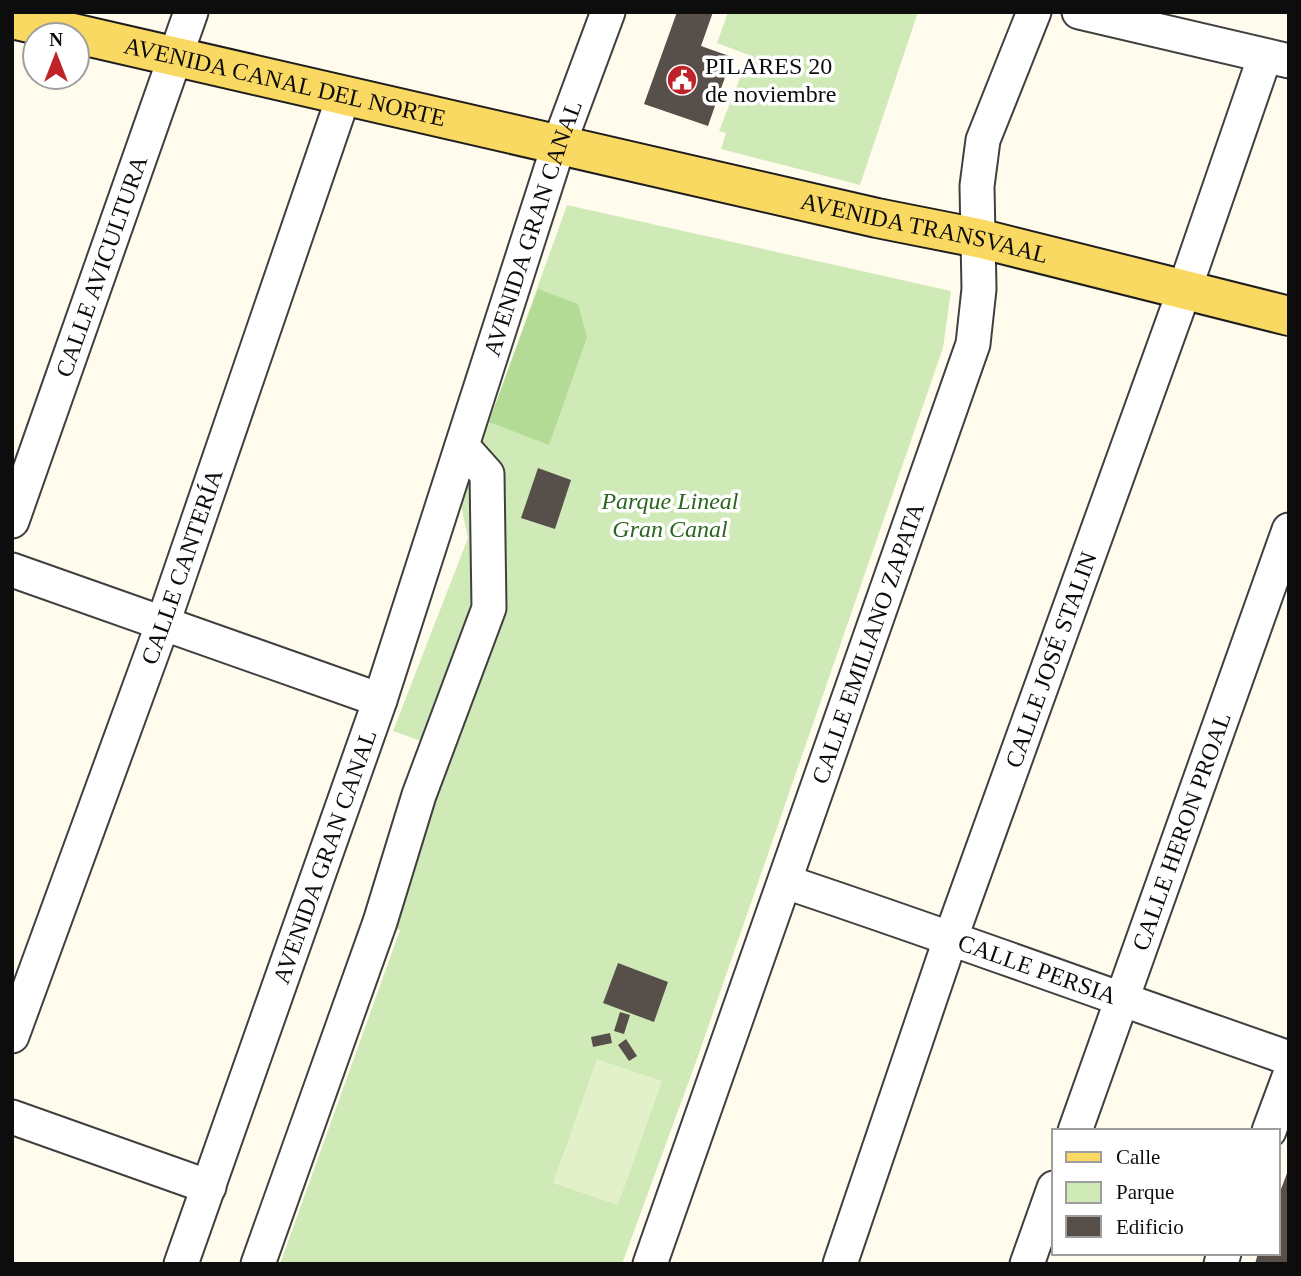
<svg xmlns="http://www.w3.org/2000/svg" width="1301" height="1276" viewBox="0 0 1301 1276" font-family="'Times New Roman',serif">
	<rect width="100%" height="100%" fill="#fffcee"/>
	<path fill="#d0eab7" d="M728,12H918L860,185L721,149L726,133L719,131L749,55L717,43Z
		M567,205L951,291L943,348L697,1059L622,1264H280L400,930L366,917L424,742L393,731L468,538L458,491L489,422Z"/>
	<path fill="#b3db96" d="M538,289L578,304L587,337L549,445L489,422Z"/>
	<path fill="#e2f1c9" d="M597,1059L662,1081L618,1205L553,1183Z"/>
	<path fill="#564f4a" d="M677,12H713L701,46L732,57L708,126L644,104Z
		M538,468L571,480L555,529L521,518Z
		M618,963L668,982L654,1022L603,1003Z
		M620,1012L630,1015L624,1034L614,1031Z
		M610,1033L612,1043L593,1047L591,1037Z
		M626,1039L637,1056L629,1061L618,1045Z
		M1289,1168V1264H1255L1258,1253H1278V1197Z"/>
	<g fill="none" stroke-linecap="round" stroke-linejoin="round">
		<g stroke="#404040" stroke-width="37">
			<g id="minor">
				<path d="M1079,12L1289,61"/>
				<path id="s1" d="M12,521L191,12"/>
				<path d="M12,570L380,700"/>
				<path id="s2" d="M786,882C954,938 1121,1000 1289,1058"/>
				<path id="s3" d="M12,1036L163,623L344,95"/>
				<path d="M12,1117L209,1187"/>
				<path id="s4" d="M1075,1131L1289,530"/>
				<path d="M1269,1131L1289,1077"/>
				<path id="s5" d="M181,1264L380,700L559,144L608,12"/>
				<path d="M258,1264L380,922L419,795L489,608L487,474L462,446"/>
				<path id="s6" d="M650,1264L973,344L979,289L977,186L983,140L1034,12"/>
				<path id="s7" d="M840,1264L951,937L1184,291L1265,56"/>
				<path d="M1027,1264L1054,1188"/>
				<path d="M1221,1264L1224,1253"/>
			</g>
		</g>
		<g stroke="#1e1e1e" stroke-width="42">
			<g id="major">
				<path id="s8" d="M12,19L877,218L978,238L1289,316"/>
			</g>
		</g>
		<use href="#minor" stroke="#fff" stroke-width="33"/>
		<use href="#major" stroke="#fad963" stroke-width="38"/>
	</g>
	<defs>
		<g id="civic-disc" transform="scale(1.575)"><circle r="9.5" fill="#c02327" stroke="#fff"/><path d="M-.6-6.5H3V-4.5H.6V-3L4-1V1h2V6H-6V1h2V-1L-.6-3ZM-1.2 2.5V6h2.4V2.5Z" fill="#fff"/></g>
	</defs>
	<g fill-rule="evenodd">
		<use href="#civic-disc" x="682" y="80"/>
	</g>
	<g text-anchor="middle" stroke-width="7" stroke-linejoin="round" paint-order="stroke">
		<g font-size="24" fill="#0d0d0d" stroke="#fff" text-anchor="start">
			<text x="705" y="74">PILARES 20<tspan x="705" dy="28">de noviembre</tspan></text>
		</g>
		<g font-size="24" fill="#0d0d0d" stroke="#fff">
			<text dy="8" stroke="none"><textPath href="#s8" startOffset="280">AVENIDA CANAL DEL NORTE</textPath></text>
			<text dy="8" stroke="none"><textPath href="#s5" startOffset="1094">AVENIDA GRAN CANAL</textPath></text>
			<text dy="8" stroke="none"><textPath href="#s8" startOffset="936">AVENIDA TRANSVAAL</textPath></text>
			<text dy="8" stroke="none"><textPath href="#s1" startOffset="270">CALLE AVICULTURA</textPath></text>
			<text dy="8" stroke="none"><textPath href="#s3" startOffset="499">CALLE CANTERÍA</textPath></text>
			<text dy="8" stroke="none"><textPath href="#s6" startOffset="658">CALLE EMILIANO ZAPATA</textPath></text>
			<text dy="8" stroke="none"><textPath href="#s7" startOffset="640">CALLE JOSÉ STALIN</textPath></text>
			<text dy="8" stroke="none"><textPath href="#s4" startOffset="318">CALLE HERON PROAL</textPath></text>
			<text dy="8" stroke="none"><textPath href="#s5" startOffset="432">AVENIDA GRAN CANAL</textPath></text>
			<text dy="8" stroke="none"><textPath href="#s2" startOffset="266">CALLE PERSIA</textPath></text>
		</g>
		<g font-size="24" font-style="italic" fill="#2a661d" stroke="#fff">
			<text x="670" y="509">Parque Lineal<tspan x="670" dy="28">Gran Canal</tspan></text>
		</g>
	</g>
	<rect width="1301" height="1276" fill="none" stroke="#0d0d0d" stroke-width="28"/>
	<rect x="1052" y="1129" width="228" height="126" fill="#ffffff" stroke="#9e9e9e" stroke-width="2"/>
	<rect x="1066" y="1152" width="35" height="10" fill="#fad963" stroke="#9e9e9e" stroke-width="2"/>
	<text x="1116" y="1164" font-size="21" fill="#0d0d0d">Calle</text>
	<rect x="1066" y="1182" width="35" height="21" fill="#d0eab7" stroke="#9e9e9e" stroke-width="2"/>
	<text x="1116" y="1199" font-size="21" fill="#0d0d0d">Parque</text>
	<rect x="1066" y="1216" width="35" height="21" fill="#564f4a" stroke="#9e9e9e" stroke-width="2"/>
	<text x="1116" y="1234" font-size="21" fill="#0d0d0d">Edificio</text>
	<g transform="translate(56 56)"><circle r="33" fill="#ffffff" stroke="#9e9e9e" stroke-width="2"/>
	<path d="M0-5L12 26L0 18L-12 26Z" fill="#c02327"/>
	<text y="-10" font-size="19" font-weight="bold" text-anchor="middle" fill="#0d0d0d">N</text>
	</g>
</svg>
